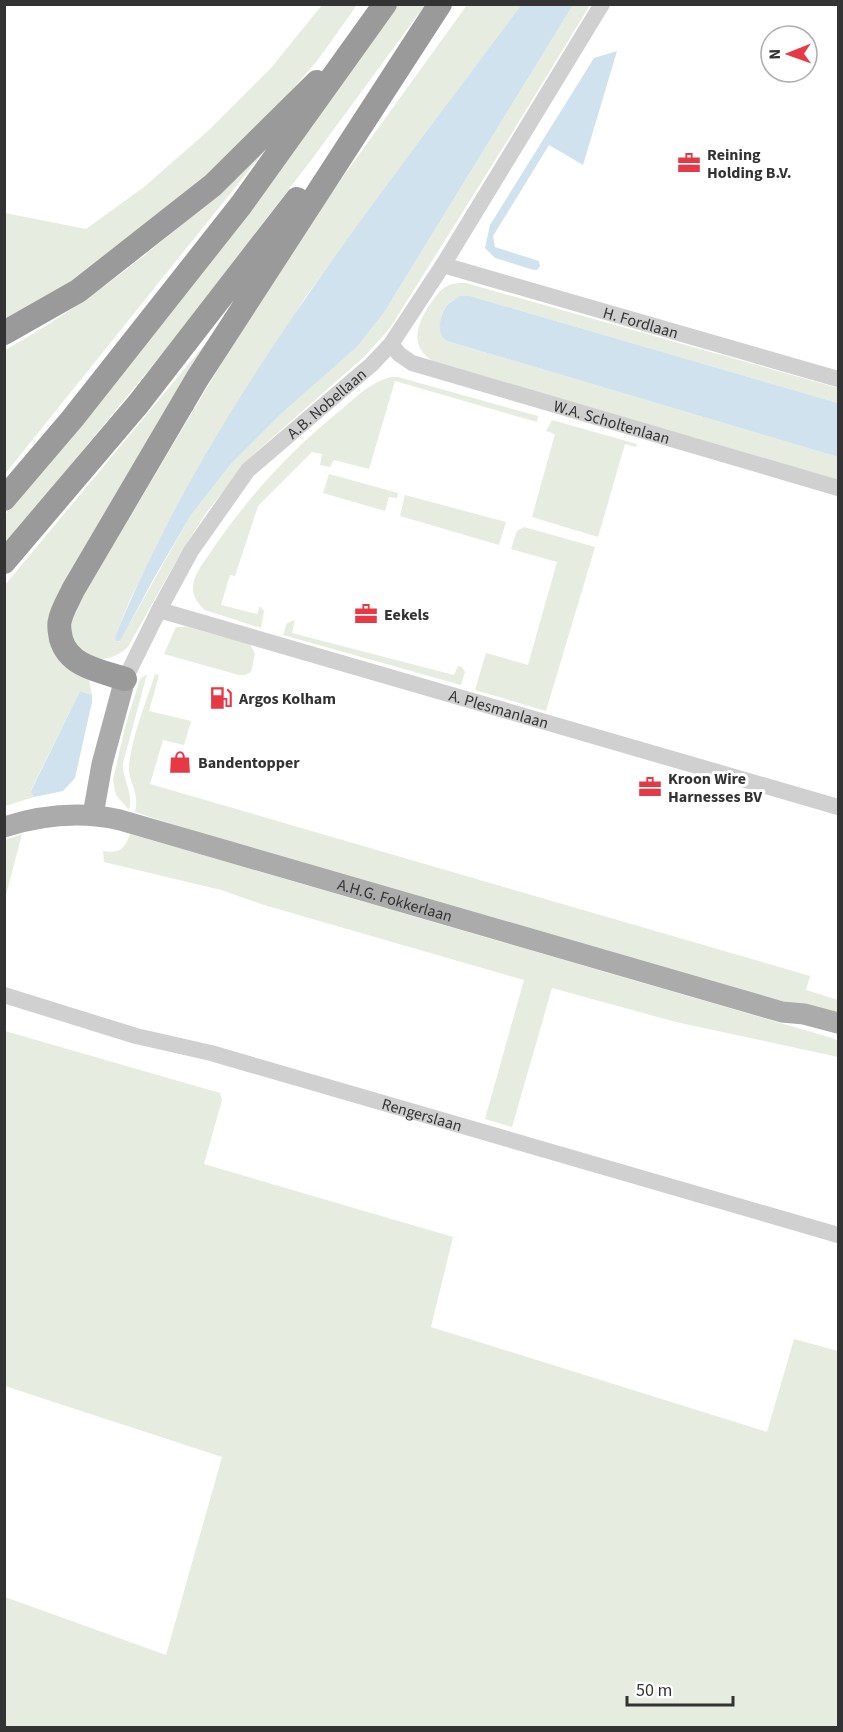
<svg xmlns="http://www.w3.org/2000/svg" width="843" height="1732" viewBox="0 0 843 1732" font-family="'Source Sans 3',sans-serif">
	<rect width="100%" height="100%" fill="#fff"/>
	<path fill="#e6ecdf" d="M322,5H357L317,61L271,114L231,156L107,258L5,324V213L86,229L144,187L208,131L271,68Z
		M398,5H425L312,159L175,338L5,545V515L74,433L370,45Z
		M467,5H521L304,299L158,543L129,602L115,637L119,642L191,515L231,464L280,415L358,346L385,311L573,5H590L509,138L390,328L365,356L256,452L225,489L206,513L183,549L128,647C96,675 62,651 73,613L237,337L332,192Z
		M266,149L5,474V350C103,295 184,226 266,149Z
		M466,283L838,388V403L470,296C463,298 455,298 450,302C440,309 435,334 447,341L838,457V480L433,361C410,347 416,327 428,307C434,299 438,291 447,286C453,283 459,283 466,283Z
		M226,319L49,625L51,648L76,673L89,680L92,695L80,691L31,790L34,797L5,806V585Z
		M391,377H398L538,416L537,422L395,381L369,469L334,460L330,467L320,465L322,454L312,452L258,506L235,576L230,575L221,605L257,614L260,606L264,611L261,628L205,610C198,604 192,596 193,586C194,573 205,561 212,550C248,497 292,449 342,409C357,396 371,382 391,377Z
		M552,420L637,444L636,447L625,444L598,537L532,517L555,434L546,431Z
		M329,474L398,493L397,498L389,497L385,511L323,493Z
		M405,495L506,522L499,545L400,516Z
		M524,527L595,547L546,711L475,690L486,653L528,665L557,562L511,549L517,531Z
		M295,620L292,633L454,675L458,666L462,667L465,672L461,685L283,635L287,623Z
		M176,627H187L250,644L255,654L251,672L245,675H239L164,654Z
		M147,674L123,763C122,780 134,792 129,810L116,795L113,780L125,727L140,679Z
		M155,674L159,675L149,711L191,721L184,745L163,740L150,784L810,976L806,990L838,1000V1018L254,851L135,812C140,790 128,784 129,766C132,735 146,703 155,674Z
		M22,834L5,899V840Z
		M130,834L832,1038L838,1041V1057L676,1022L552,988L512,1127L485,1119L524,980L264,905L221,890L104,862L103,851C119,854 125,849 130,834Z
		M5,1031L220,1093L222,1100L204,1164L453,1237L431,1327L767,1432L794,1339L838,1351V1727H5V1597L166,1655L222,1457L5,1386Z"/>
	<path fill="#cfe2ee" d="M521,5H573L385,311L358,346L280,415L231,464L191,515L154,578L120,641H116L115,637C210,404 373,206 521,5Z
		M617,51L583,165L549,145L493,236L495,247L539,261L540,266L537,270H534L495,258L485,248L490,225L594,58Z
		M460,296H470L838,403V457L447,341C435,335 440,314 447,305C451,301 456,299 460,296Z
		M80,691L92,695V702L75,778L63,791L34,797L31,791Z"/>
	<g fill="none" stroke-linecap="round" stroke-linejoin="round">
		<g stroke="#d0d0d0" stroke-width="16">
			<path id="s1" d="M443,265L838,379"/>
			<path id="s2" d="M391,344L399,354L412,363L838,488"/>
			<path id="s3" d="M159,610L838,807"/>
			<path id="s4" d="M125,679L159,610L191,551L248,470L371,365L391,344L443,265L602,4"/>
			<path id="s5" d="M4,995L136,1036L211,1053L838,1235"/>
		</g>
		<g stroke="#ababab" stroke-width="21">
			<path d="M93,815L102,764L125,679"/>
			<path id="s6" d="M4,827C42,815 81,811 120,820L782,1012L804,1014L838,1023"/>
		</g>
		<path stroke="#9a9a9a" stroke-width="24" d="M4,333L78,291L213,185L317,82
			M4,499L73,418L241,205L385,4
			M4,562L139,403L297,199
			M125,679C101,671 69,667 61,639C60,633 58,626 60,620C62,610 69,599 73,590L197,379L440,4"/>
	</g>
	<defs>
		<g id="office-bare" transform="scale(1.8)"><path d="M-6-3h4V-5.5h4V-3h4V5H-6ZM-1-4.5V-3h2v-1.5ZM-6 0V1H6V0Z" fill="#e63946" stroke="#fff" stroke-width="2.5" paint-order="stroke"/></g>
		<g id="fuel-bare" transform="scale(1.8)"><path d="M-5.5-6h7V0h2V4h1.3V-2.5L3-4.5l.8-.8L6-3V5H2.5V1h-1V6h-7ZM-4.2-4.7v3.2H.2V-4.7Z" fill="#e63946" stroke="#fff" stroke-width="2.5" paint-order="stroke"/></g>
		<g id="shop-bare" transform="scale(1.8)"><path d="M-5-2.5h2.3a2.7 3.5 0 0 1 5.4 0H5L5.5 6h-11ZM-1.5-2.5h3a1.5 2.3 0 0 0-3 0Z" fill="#e63946" stroke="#fff" stroke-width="2.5" paint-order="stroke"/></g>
	</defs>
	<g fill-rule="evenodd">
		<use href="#office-bare" x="689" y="163"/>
		<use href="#office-bare" x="366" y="614"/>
		<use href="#fuel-bare" x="221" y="698"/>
		<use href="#shop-bare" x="180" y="762"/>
		<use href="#office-bare" x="650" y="787"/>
	</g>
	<g text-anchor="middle" stroke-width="6" stroke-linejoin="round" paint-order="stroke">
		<g font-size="16" font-weight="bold" fill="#333" stroke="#fff" text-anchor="start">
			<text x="707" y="160">Reining<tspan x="707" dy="18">Holding B.V.</tspan></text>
			<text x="384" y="620">Eekels</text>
			<text x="239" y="704">Argos Kolham</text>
			<text x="198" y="768">Bandentopper</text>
			<text x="668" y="784">Kroon Wire<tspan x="668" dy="18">Harnesses BV</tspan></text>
		</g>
		<g font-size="16" fill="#333" stroke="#fff">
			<text dy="6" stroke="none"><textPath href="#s1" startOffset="206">H. Fordlaan</textPath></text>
			<text dy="6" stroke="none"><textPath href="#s4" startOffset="346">A.B. Nobellaan</textPath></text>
			<text dy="6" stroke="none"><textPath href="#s2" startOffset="237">W.A. Scholtenlaan</textPath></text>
			<text dy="6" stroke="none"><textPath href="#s3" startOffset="354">A. Plesmanlaan</textPath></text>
			<text dy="6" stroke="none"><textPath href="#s6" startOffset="404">A.H.G. Fokkerlaan</textPath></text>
			<text dy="6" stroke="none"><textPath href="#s5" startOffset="435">Rengerslaan</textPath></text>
		</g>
	</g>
	<rect width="843" height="1732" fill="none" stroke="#333333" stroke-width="12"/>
	<g transform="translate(789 54) rotate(269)"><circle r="28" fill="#ffffff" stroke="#adadad" stroke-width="1.5"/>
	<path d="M0-4.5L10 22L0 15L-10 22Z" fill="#e63946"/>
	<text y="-9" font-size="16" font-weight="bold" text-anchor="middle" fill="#333333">N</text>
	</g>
	<path d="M627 1696v9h106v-9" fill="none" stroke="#333333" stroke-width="3"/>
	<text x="636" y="1696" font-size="18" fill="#333333" stroke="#ffffff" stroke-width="4.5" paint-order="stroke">50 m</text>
</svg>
